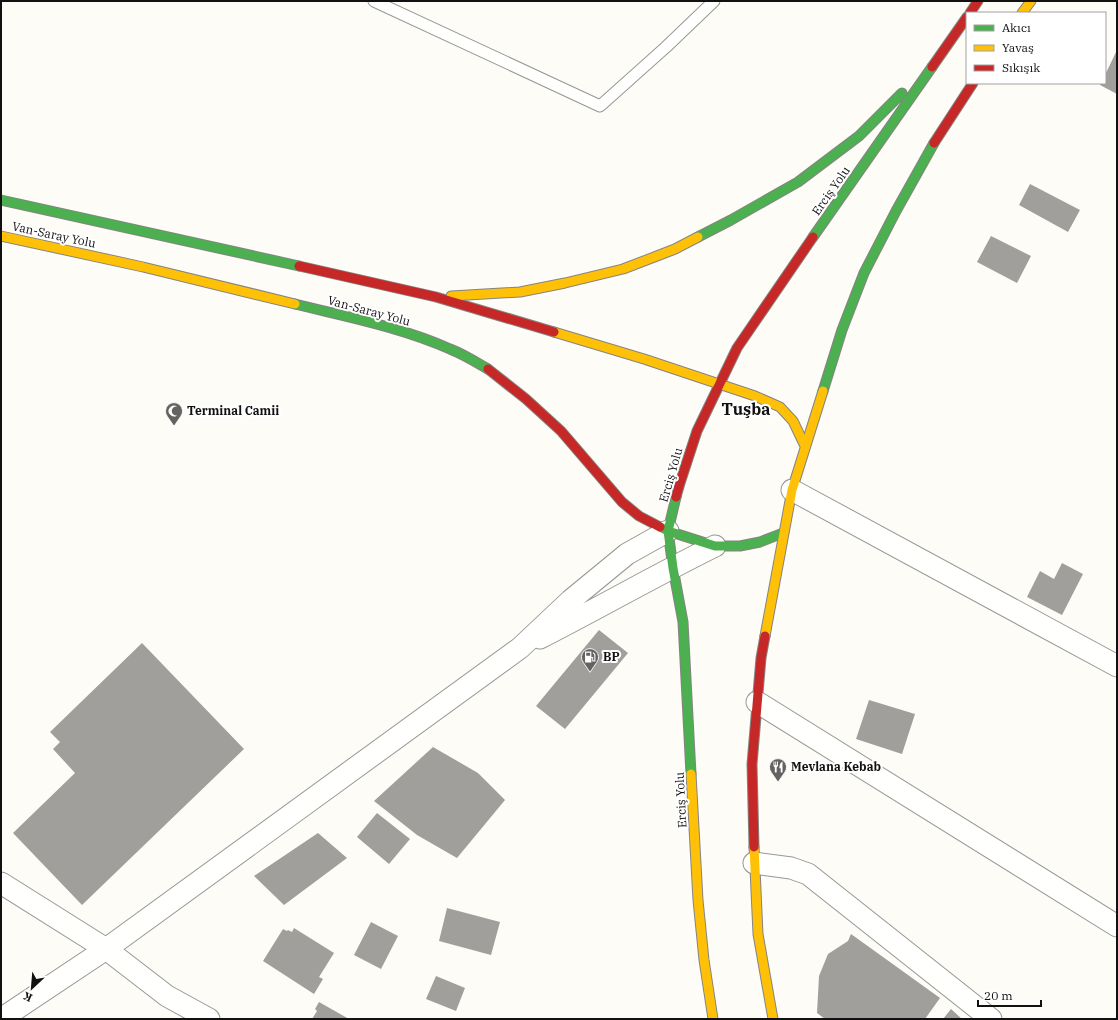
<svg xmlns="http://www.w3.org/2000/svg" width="1118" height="1020" viewBox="0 0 1118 1020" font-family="'IBM Plex Serif',serif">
	<rect width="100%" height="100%" fill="#fdfcf7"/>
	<path fill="#a19f9c" d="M1117,50V94L1100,85L1101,83H1105V75Z
		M1030,184L1080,210L1068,232L1019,205Z
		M991,236L1031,256L1017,283L977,262Z
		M1062,563L1083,574L1062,615L1027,597L1040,571L1054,579Z
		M599,630L628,653L565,729L536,706Z
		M142,643L244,749L82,905L13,833L75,773L53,749L60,742L50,732Z
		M869,700L915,714L902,754L856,739Z
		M433,747L478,773L505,800L457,858L417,835L374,801Z
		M377,813L410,839L389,864L357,837Z
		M318,833L347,858L284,905L254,876Z
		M447,908L500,922L491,955L439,941Z
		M371,922L398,936L381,969L354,955Z
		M294,928L334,953L319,977L323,979L314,994L263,961L283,929L287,931L288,930L292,932Z
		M851,934L940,998L925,1019H825L817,1013L819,976L828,954L848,941Z
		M436,976L465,988L456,1011L426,999Z
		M319,1002L349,1019H312L317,1011L315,1009Z
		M951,1009L962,1019H943Z"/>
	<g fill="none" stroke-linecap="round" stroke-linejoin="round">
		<g stroke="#979795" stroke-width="13">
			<path id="lane" d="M374,1L600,106L666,47L714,1"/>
		</g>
		<g stroke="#979795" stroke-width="23">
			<path id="street" d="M792,490L1117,666
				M540,638C599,608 656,575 715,546
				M757,702L1117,926
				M754,863L791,868L808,874L991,1019
				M1,883L106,949L167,996L209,1019
				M1,1019L106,949L520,648L571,600L627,554L668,531"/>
		</g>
		<g stroke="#858482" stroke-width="11">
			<path id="fast" d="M1,200L299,266
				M698,237L731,220L798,182L859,136L902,93
				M813,237L932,67
				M295,304C347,317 401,327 450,349C463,354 476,362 488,369
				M823,391L842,330L864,273L896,211L934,143
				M676,497L668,531L673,568L683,622L691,774
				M660,527L668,531L715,546H740L760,542L783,533"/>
		</g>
		<g stroke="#858482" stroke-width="11">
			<path id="slow" d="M1022,13L1031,1
				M1,236L143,267L295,304
				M451,296L520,292L565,283L623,269L675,249L698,237
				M554,332L644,359L755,396L780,407L793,421L805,446
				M765,636L792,490L823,391
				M691,774L698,900L704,960L713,1019
				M754,847L758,934L773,1019"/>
		</g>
		<g stroke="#858482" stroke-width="11">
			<path id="jam" d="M970,13L978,1
				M932,67L967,17
				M934,143L973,83
				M299,266L436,297L554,332
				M488,369L526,399L561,431L622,502L639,516L660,527
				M676,497L680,483L697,431L737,348L813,237
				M754,847L752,764L761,658L765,636"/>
		</g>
		<use href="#lane" stroke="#fffffe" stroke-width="11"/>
		<use href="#street" stroke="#fffffe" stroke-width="21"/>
		<use href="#fast" stroke="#4caf50" stroke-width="9"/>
		<use href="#slow" stroke="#ffc107" stroke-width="9"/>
		<use href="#jam" stroke="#c62828" stroke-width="9"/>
	</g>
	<defs>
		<g id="mosque-pin" transform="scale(0.9)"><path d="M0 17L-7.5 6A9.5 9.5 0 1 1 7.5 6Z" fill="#646362" stroke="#fff"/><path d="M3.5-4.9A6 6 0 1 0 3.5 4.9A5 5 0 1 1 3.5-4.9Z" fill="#fff"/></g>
		<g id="fuel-pin" transform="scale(0.9)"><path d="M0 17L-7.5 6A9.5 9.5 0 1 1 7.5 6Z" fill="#646362" stroke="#fff"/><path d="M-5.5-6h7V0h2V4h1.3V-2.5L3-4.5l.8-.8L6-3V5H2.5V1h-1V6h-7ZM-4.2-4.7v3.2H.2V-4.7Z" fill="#fff"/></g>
		<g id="restaurant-pin" transform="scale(0.9)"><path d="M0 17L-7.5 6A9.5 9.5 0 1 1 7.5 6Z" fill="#646362" stroke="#fff"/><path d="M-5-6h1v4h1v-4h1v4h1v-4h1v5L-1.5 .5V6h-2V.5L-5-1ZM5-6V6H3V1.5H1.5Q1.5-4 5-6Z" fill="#fff"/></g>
	</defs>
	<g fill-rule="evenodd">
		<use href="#mosque-pin" x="174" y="411"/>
		<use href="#fuel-pin" x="590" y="657"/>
		<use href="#restaurant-pin" x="778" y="767"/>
	</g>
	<g text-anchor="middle" stroke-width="4" stroke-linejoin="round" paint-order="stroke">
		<g font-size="12" fill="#111" stroke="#fff">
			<text transform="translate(831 191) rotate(-55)" y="4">Erciş Yolu</text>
			<text transform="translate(54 235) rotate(12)" y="4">Van-Saray Yolu</text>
			<text transform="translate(369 311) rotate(15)" y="4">Van-Saray Yolu</text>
			<text transform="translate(671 475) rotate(-74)" y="4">Erciş Yolu</text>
			<text transform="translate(681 800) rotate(-93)" y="4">Erciş Yolu</text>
		</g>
		<g font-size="12" font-weight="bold" fill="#111" stroke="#fff" text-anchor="start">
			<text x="187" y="415">Terminal Camii</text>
			<text x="603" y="661">BP</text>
			<text x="791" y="771">Mevlana Kebab</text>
		</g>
		<g font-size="16" font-weight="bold" fill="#111" stroke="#fff">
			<text x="746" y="415">Tuşba</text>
		</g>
	</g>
	<rect width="1118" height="1020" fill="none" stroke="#111111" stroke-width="4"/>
	<rect x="966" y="12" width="140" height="72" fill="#ffffff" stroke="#a0a0a0"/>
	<rect x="974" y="25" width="20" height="6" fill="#4caf50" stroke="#a0a0a0"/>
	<text x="1002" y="32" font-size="12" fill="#111111">Akıcı</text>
	<rect x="974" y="45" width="20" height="6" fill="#ffc107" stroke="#a0a0a0"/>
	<text x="1002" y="52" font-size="12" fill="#111111">Yavaş</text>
	<rect x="974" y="65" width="20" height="6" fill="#c62828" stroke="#a0a0a0"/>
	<text x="1002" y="72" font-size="12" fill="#111111">Sıkışık</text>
	<g transform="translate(32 988) rotate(206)" stroke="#ffffff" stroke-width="3" paint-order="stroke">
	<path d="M0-3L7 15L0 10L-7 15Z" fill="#111111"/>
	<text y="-6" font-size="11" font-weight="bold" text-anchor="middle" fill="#111111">K</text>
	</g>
	<path d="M978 1000v6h63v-6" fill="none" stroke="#111111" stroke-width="2"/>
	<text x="984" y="1000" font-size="12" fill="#111111" stroke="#ffffff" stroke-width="3" paint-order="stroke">20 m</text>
</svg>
